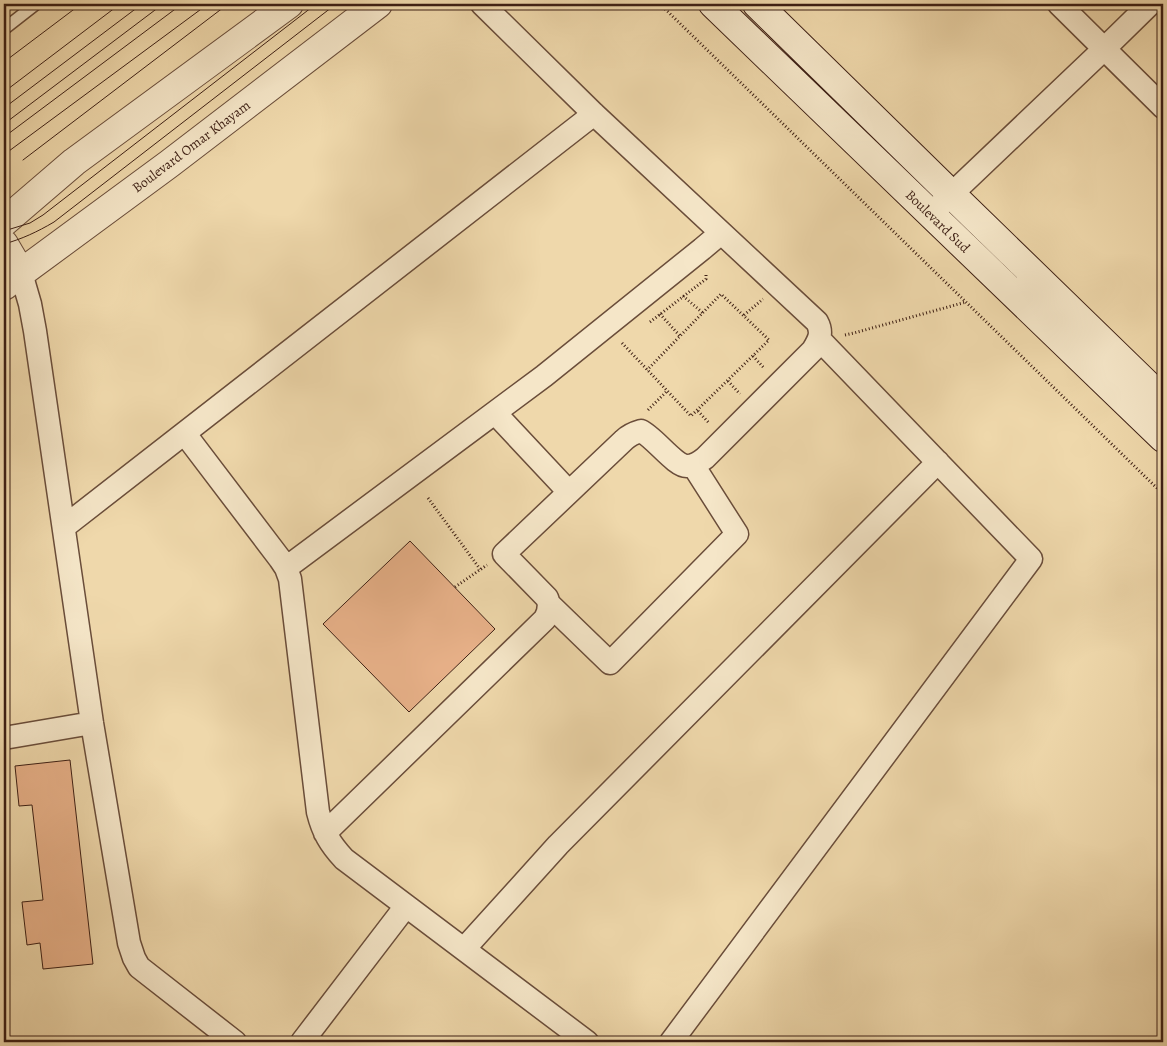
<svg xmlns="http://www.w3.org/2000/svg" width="1167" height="1046" viewBox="0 0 1167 1046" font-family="Alegreya,serif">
	<rect width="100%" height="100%" fill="#efd8ab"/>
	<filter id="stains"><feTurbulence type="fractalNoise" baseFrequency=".004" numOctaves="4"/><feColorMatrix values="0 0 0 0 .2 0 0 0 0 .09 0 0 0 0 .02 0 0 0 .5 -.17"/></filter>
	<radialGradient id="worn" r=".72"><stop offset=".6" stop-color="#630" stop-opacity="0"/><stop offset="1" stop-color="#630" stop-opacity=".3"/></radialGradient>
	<path fill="#e9b28a" stroke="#3d1f14" d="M410,541L495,629L409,712L323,624Z
		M70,760L93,964L43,969L40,943L27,945L22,902L43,900L32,805L19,806L15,766Z"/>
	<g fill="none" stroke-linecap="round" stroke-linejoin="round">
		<g stroke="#6a4d3a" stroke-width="14">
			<path id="service" d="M4,29L36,4"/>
		</g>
		<g stroke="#6a4d3a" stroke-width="25">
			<path id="minor" d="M482,4L594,114L817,322C823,333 819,340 813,350L705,458C700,462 694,466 687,466C676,467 654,437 641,431C634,433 629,435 624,440L504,554L547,598L549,604L610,663L737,534L693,465
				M1059,4L1163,107
				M939,206L1104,49L1150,4
				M21,273L30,304L35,331L92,723L129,943L134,958L139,967L235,1042
				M495,413L569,492
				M185,434L280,559L286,568L290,579L318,812C323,832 330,844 344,859L587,1042
				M64,527L594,114
				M286,568L544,376L702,249L721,233
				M4,738L92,723
				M325,833L545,619L548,612L549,604
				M464,949L558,845L938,462
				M302,1042L406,906
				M671,1042L1031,559L819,339"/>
		</g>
		<g stroke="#6a4d3a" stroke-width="30">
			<path id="tertiary" d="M4,222L74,162L289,4
				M4,244L21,273
				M4,286L21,273L169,164L378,4"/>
		</g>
		<g stroke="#3d1f14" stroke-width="30">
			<path id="secondary" d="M713,4L1163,438
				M757,4L951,194L1163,400"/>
		</g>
		<path stroke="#3d1f14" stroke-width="3" stroke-dasharray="1 2.5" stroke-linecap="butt" d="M660,4L1163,494
			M683,296L703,313
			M660,314L680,336
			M744,315L763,299
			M650,322L706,279V273
			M845,335L854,333L966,302
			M622,343L691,416L769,340L721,294L647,370
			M753,356L764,368
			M728,381L740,394
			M648,410L667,391
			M698,411L709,423
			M428,498L480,569
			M455,587L487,565"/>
		<use href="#service" stroke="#f5e6c8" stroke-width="11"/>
		<use href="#minor" stroke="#f5e6c8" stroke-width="22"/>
		<use href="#tertiary" stroke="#f5e6c8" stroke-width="28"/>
		<use href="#secondary" stroke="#f5e6c8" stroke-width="28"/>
		<path stroke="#3d1f14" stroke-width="1" d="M4,62L81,4
			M4,92L120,4
			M4,108L142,4
			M4,124L163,4
			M4,137L182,4
			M9,151L208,4
			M23,160L228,4
			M4,231L30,223L43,215L316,4
			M4,244C22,239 37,232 54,222L336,4"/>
	</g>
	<g text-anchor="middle" stroke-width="4" stroke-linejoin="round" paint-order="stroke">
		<g font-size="14" fill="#3d1f14" stroke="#f5e6c8">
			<text transform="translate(191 146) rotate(-37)" y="5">Boulevard Omar Khayam</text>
			<text transform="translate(938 221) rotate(44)" y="5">Boulevard Sud</text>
		</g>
	</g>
	<rect width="1167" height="1046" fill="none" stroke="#efd8ab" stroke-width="20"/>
	<rect x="5" y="5" width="1157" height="1036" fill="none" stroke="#3d1f14" stroke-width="2.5"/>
	<rect x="10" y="10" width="1147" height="1026" fill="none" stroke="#3d1f14"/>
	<rect width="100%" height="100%" filter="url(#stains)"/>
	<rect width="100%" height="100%" fill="url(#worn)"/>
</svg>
